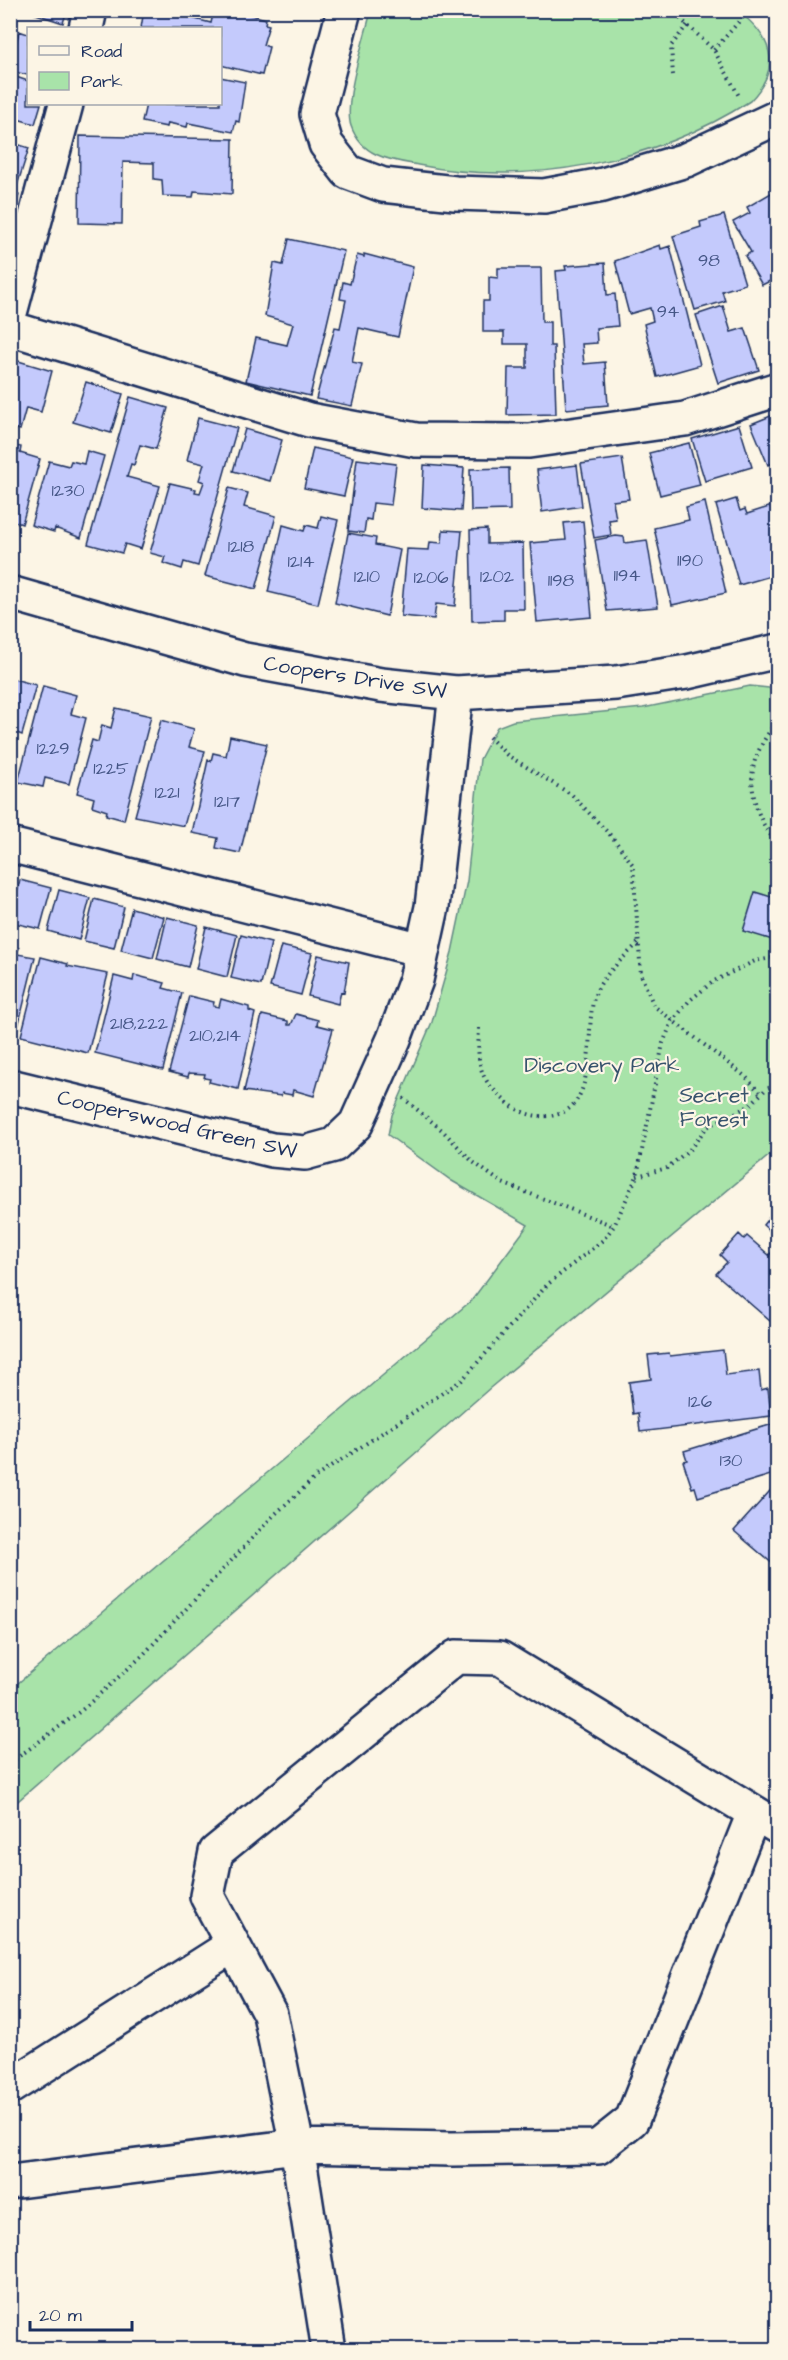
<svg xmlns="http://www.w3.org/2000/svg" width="788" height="2360" viewBox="0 0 788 2360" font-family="'Architects Daughter',sans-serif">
	<rect width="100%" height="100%" fill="#fcf5e5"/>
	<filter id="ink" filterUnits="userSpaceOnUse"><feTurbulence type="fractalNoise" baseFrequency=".0167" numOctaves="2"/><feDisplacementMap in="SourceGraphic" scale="12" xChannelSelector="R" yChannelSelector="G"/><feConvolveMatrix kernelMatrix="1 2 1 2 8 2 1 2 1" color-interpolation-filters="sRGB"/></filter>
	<g filter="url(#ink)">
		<path fill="#a8e3a9" stroke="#628984" stroke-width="1.5" d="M371,11H738C772,37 783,66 750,101C656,162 528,187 418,165C390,160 362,157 351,126C343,102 365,37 371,11Z
			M750,686L769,688L777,692V1149L490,1388L11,1807V1689L472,1300L528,1225L452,1181L388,1135L392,1115L432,1022L452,952L467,881L480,759L497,727L513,721L643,708Z"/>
		<path fill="#c4cafc" stroke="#1b2f5e" stroke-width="1.5" d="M24,10H67L63,23Z
			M144,10H160L211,23L214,10H233L266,19L265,24L269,25L263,45L269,47L262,75L220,65V28H141Z
			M19,31L28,34V75L10,71Z
			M10,75L28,81V104H41L35,124L10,117Z
			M220,77L245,82L239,122L236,121L233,132L188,123L187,127L168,123L167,127L142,122L146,104H220Z
			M80,136L233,139L232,194L194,191L193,197L163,196L162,180L154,179V163L123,162L122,224L79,223Z
			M10,142L29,148L16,189L10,188Z
			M778,189V277L762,285L745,256L751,252L733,222L750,213L747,207Z
			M10,192L19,195L10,222Z
			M724,215L745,284L722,291L725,301L695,310L673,236L701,227L700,222Z
			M289,239L344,251L310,396L246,381L256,338L287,345L293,324L265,316L274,263L283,265Z
			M660,245L661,249L670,246L700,365L657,377L644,324L653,321L650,308L629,314L615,261Z
			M364,254L413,267L398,337L359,328L352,362L362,364L352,406L316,399L335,327L340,328L346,300L340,299L343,282L350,284L357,255L364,257Z
			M605,263L607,295L615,294L618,326L596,328L597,343L582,344L584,364L605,362L608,405L566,409L556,271L566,270L565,266Z
			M498,268H541L542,322H550V346H554L556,414L507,415L508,368H527V344H504V332H483V301H489V277L498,278Z
			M723,306L731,332L745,328L759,370L718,383L696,315Z
			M15,360L52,371L41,412L26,408L20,430L14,428L11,440L16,441L15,446L21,447L20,453L40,459L22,524L10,520V374Z
			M86,382L123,394L111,433L73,422Z
			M130,397L168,408L156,449L140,445L134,465L131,464L127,477L160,486L141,549L125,544L122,553L88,544Z
			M778,413V461L768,465L751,424Z
			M198,418L237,428L198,566L184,562L182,569L163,563L165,557L150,553L170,483L196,489L195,492L200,493L204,482L199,480L204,464L187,460Z
			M739,425L752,467L705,481L692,439Z
			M245,429L282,440L270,481L233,471Z
			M689,443L700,485L660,495L649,453Z
			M313,448L353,457L344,496L304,488Z
			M87,451L104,456L81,538L55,528L54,532L31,525L49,461L69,466L71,461L84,464Z
			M622,458L629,499L613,501L616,519L609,520L611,535L594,538L581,464Z
			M357,459L396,464L391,505L373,503L371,520L366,519L364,533L348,531Z
			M424,465L464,468L461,511L422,508Z
			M577,465L582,506L542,512L537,470Z
			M509,468L510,510L471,511L470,469Z
			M229,488L248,493L244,507L276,516L256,589L205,576Z
			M736,499L740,511L745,509L747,514L772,506L778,524V574L739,585L716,505Z
			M705,502L726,593L672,605L654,528L689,520L686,507Z
			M321,516L338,520L318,604L268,592L283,525L304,531L306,525L318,528Z
			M583,521L592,617L537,622L530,543L566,540L564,523Z
			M487,529V544L523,543L524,609H504V620L472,621L470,530Z
			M443,530L462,531L455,606L436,604L434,619L401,616L407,549L429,550L430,542L442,543Z
			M348,533L376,538L375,545L400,550L387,616L335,603Z
			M616,536L624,537L625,543L647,540L658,607L607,611L595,540Z
			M10,678L36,685L22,735L17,733L10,757Z
			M43,686L76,695L71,714L86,718L69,784L45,778L43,787L18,782Z
			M116,708L151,716L124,820L106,815L107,811L92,806L94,798L77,793L92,740L98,742L102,725L111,728Z
			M161,720L194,729L189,747L205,751L184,826L135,816Z
			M230,736L267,744L240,853L216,848L218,838L192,833L208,760L211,761L213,753L226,756Z
			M10,878L16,879L10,902Z
			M20,880L51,888L40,929L10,922Z
			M59,890L90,898L79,940L48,931Z
			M755,892L778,899L776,941L743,931Z
			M94,899L124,907L114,948L84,941Z
			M132,908L164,917L153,958L121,950Z
			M167,917L198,925L188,967L157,959Z
			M206,927L237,935L227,977L196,969Z
			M241,935L271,943L261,985L231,978Z
			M10,946L19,948L17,954L35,957L16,1035L10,1033Z
			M281,946L312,953L301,995L270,987Z
			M318,955L349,962L344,993L341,992L338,1004L308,996Z
			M41,957L68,964L67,966L108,974L88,1053L21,1036Z
			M134,975L165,983L163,988L182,993L163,1070L95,1053L114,976L133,981Z
			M189,996L214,1002L213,1006L219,1007L221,999L249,1007V1011L255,1013L238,1089L209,1082L210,1079L204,1078L205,1074L189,1073L188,1077L169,1072Z
			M296,1014L318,1020L317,1025L333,1029L314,1096L293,1090L292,1095L282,1093L281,1096L244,1091L262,1015L288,1021V1025H291Z
			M778,1206V1238L763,1225Z
			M739,1234L744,1239L747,1236L769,1255L773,1251L778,1255V1313L770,1321L716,1274L727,1262L720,1255Z
			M723,1350L726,1375L759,1371L761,1390L768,1388L771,1416L640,1432L638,1413L633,1414L629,1382L651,1379L648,1355L669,1353L670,1356Z
			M773,1424L778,1438V1463L773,1465L774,1474L698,1497L695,1487L692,1488L683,1461L687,1460L684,1451Z
			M778,1482V1561L774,1565L734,1531Z"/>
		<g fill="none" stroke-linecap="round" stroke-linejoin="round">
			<g stroke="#1b2f5e" stroke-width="38">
				<path id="minor" d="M344,10L317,114L326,144L348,172L383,185L455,193L544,196L603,185L686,160L778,117
					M86,28L90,10
					M10,313L66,104
					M10,328L309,420L416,440L529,441L685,419L778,389
					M10,593L245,660L381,685L456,693L616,683L687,672L778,651
					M10,845L422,950
					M10,1086L272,1150L305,1153L334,1145L356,1124L394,1039L416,980L432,907L456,693
					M754,1813L632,2120L598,2147L452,2149L297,2146L270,2014L207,1896L216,1852L456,1657L500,1658L778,1827
					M10,2087L233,1945
					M10,2182L297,2146L329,2350"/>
			</g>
			<path stroke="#1b2f5e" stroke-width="4" stroke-dasharray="1.5 4.5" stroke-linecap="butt" d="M671,10L714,50L740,98
				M714,50L749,10
				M673,75L671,46L688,24
				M778,718C770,731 760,745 755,760C747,786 757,824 778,843
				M489,737L507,755L572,795L613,838L633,865L641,975L654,1006L746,1077L761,1094
				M479,1028C478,1051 476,1071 493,1089C508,1105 524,1118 548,1116C602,1113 583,1028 595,995C602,975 625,957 639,942
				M403,1098L442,1130L473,1162L502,1183L614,1226
				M637,1176L667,1168L690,1149L707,1127L749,1106L766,1089L778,1084
				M10,1763L82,1710L142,1656L273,1516L317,1476L462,1380L548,1284L603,1240L614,1226L637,1176L663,1043L672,1022L689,1001L714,981L755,961L778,957"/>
			<use href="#minor" stroke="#fcf5e5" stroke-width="33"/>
		</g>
	</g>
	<g text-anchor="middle" stroke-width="4.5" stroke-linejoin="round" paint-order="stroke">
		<g font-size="18" fill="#455686">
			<text x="709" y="266">98</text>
			<text x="668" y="317">94</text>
			<text x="68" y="496">1230</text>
			<text x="241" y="552">1218</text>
			<text x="690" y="566">1190</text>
			<text x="301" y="567">1214</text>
			<text x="627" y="581">1194</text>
			<text x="367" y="582">1210</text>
			<text x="497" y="582">1202</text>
			<text x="431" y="583">1206</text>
			<text x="561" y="586">1198</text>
			<text x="53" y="754">1229</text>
			<text x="111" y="774">1225</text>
			<text x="167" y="798">1221</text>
			<text x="227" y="807">1217</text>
			<text x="139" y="1029">218,222</text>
			<text x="215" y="1041">210,214</text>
			<text x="700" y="1407">126</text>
			<text x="731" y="1466">130</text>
		</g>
		<g font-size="21" fill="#1b2f5e" stroke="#fcf5e5">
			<text transform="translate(355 677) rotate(9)" y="7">Coopers Drive SW</text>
			<text transform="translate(177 1124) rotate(13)" y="7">Cooperswood Green SW</text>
		</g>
		<g font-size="21" fill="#37536d" stroke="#fcf5e5">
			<text x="602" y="1072">Discovery Park</text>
			<text x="714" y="1102">Secret<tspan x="714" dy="24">Forest</tspan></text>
		</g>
	</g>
	<rect width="788" height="2360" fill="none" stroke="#fcf5e5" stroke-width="36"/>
	<rect x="18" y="18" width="752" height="2324" fill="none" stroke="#1b2f5e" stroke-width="2" filter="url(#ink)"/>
	<rect x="27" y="27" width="195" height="78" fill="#fcf5e5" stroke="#a2a6af" stroke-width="1.5"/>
	<rect x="39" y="46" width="30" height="9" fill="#fcf5e5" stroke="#a2a6af" stroke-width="1.5"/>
	<text x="81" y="57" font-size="18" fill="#1b2f5e">Road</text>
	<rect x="39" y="72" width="30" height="18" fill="#a8e3a9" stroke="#a2a6af" stroke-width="1.5"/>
	<text x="81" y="87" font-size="18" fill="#1b2f5e">Park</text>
	<path d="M30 2321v9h102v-9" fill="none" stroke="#1b2f5e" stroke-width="3"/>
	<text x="39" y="2321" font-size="18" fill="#1b2f5e" stroke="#fcf5e5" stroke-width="4.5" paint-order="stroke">20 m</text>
</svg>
